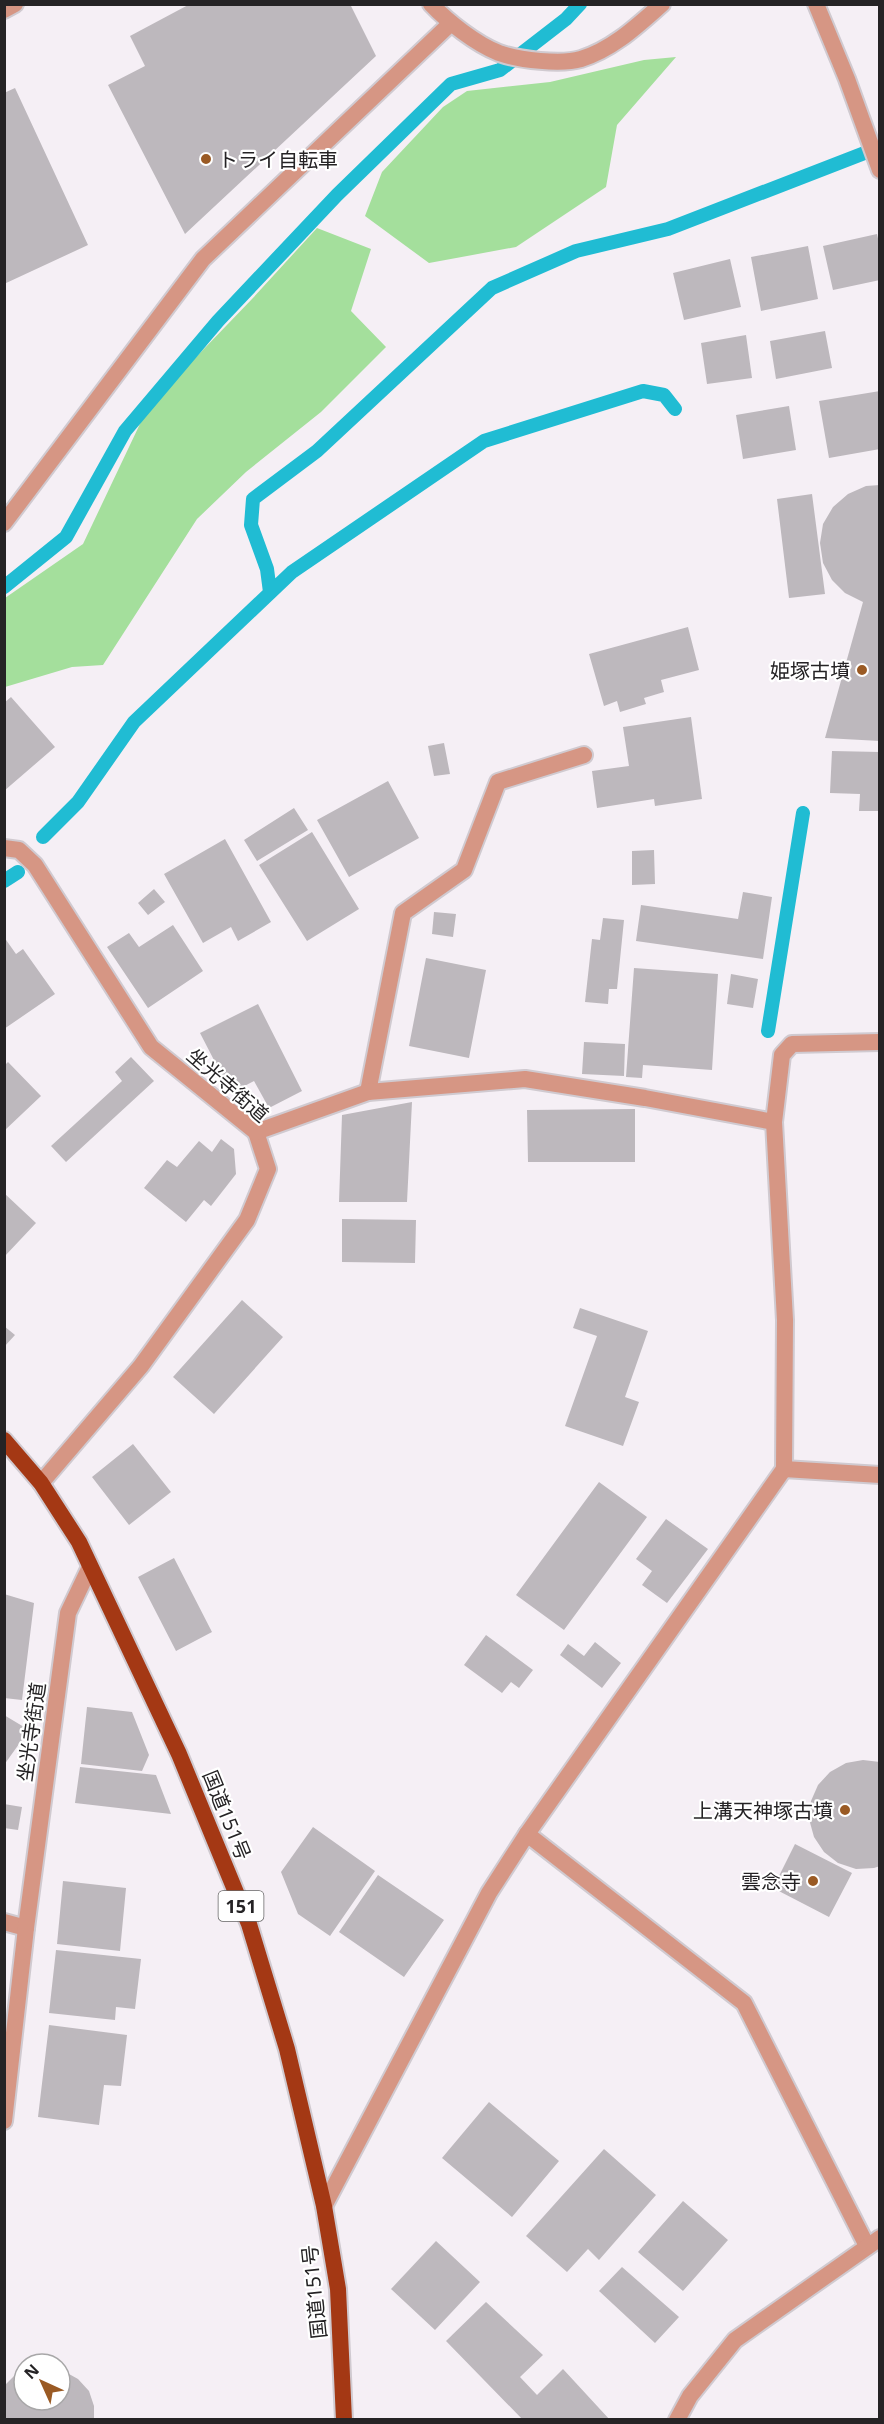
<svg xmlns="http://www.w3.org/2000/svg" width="884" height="2424" viewBox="0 0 884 2424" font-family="'Noto Sans','Noto Sans JP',sans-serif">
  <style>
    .green { fill: #a4df9c }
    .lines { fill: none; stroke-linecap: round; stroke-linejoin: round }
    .stream { stroke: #20bcd3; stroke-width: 14 }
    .building { fill: #bdb8bd }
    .service-casing { stroke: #d0cad0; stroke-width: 20 }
    .minor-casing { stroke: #d0cad0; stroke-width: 20 }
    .trunk-casing { stroke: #d0cad0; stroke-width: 20 }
    .service { stroke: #d69684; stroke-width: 16 }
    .minor { stroke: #d69684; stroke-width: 16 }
    .trunk { stroke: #a43814; stroke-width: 16 }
    .poi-dot { fill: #9a5a24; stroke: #fff; stroke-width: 2 }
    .labels { text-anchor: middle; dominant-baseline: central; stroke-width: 4.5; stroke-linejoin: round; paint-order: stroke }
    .shield { fill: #fff; stroke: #666566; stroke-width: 1.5 }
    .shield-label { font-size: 18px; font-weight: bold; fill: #252325 }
    .poi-label { font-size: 20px; fill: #252325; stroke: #fff; text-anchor: end }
    .street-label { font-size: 20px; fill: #252325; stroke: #fff }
  </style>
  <rect width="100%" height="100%" fill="#f5eff5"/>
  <!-- green -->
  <path class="green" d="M 676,57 L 617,125 L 606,187 L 516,247 L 429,263 L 365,216 L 382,172 L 443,107 L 467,91 L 550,82 L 644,60 Z
    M 317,228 L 371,249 L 351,311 L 386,347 L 321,412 L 246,472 L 197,519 L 103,665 L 72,667 L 5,687 L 5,598 L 83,544 L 148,407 L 252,299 Z"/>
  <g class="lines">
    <!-- stream -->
    <path class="stream" d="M 4,587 L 66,537 L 125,431 L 218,321 L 337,195 L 451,84 L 500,70 L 566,19 L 580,4
      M 270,592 L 267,569 L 251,525 L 253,499 L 317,451 L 492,288 L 576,251 L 668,229 L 880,147
      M 43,837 L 78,802 L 134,722 L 292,572 L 484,441 L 643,391 L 664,395 L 675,409
      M 4,881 L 18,872
      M 768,1031 L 803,813"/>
  </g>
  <!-- building -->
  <path class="building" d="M 190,4 L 350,4 L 376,56 L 185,234 L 108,85 L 145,66 L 130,36 Z
    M 15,88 L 88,245 L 4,284 L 4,93 Z
    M 877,234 L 880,248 L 880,280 L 833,290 L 823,246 Z
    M 808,246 L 818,299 L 761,311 L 751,257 Z
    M 730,259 L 741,307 L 684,320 L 673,273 Z
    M 825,331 L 832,368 L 776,379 L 770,341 Z
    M 746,335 L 752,378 L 707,384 L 701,343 Z
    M 880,391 L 880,449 L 829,458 L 819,401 Z
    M 789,406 L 796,450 L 743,459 L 736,415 Z
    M 880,485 L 880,741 L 825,738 L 863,602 L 845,593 L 832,580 L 823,563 L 820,543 L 823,524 L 833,507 L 848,494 L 866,486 Z
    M 812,494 L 825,594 L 789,598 L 777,499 Z
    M 688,627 L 699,670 L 661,680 L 664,692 L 644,698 L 646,704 L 620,712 L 617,701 L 604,706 L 589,654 Z
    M 11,697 L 55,747 L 4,791 L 4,703 Z
    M 691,717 L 702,799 L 655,806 L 654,799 L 597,808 L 592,771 L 629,766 L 623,727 Z
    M 444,743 L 450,774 L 434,776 L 428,746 Z
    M 832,751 L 880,752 L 880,811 L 859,811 L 860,794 L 830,793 Z
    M 388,781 L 419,838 L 349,877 L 317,820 Z
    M 294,808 L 308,830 L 257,861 L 244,840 Z
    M 312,832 L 359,909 L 307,941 L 259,865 Z
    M 225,839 L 271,922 L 238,941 L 231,927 L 203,943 L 164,874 Z
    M 654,850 L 655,884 L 632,885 L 632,851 Z
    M 154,889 L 165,902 L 148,915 L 138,903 Z
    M 743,892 L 772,897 L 763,959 L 636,941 L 641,905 L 738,919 Z
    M 434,912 L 456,914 L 453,937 L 432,934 Z
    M 603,918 L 624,920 L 617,989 L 609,989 L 608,1004 L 585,1002 L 592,939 L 600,940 Z
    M 173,925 L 203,971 L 148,1008 L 107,947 L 129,933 L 139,947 Z
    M 4,937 L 16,954 L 23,949 L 55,994 L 4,1029 Z
    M 426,958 L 486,970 L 469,1058 L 409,1046 Z
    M 634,968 L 718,974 L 712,1070 L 643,1065 L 642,1078 L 626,1077 Z
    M 731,974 L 758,979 L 753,1008 L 727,1004 Z
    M 258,1004 L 302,1091 L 269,1108 L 254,1081 L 231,1093 L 200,1033 Z
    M 584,1042 L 625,1044 L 624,1076 L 582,1074 Z
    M 131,1057 L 154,1081 L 66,1162 L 51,1146 L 122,1081 L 115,1072 Z
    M 8,1062 L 41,1096 L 4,1131 L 4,1066 Z
    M 412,1102 L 407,1202 L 339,1202 L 342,1115 Z
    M 635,1109 L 635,1162 L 528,1162 L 527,1110 Z
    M 221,1139 L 234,1149 L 236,1174 L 211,1206 L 204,1200 L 186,1222 L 144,1188 L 167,1160 L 177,1167 L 199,1141 L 212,1152 Z
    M 4,1193 L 36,1223 L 4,1257 Z
    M 342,1219 L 416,1220 L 415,1263 L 342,1262 Z
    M 242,1300 L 283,1337 L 214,1414 L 173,1377 Z
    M 580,1308 L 648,1331 L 625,1397 L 639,1402 L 623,1446 L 565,1426 L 597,1336 L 573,1328 Z
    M 4,1326 L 15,1335 L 4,1347 Z
    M 133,1444 L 171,1492 L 129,1525 L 92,1477 Z
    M 599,1482 L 647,1517 L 564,1630 L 516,1595 Z
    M 666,1519 L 708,1549 L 667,1603 L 642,1585 L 652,1571 L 636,1559 Z
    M 174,1558 L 212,1632 L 176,1651 L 138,1577 Z
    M 4,1594 L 34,1603 L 22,1700 L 4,1698 Z
    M 486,1635 L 533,1670 L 519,1688 L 511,1682 L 502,1693 L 464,1665 Z
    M 595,1642 L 621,1663 L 602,1688 L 560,1655 L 568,1644 L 584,1656 Z
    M 87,1707 L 132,1712 L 149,1755 L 142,1771 L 81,1764 Z
    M 4,1715 L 29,1730 L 4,1765 Z
    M 863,1760 L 880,1762 L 880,1866 L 874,1868 L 856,1869 L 838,1863 L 824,1852 L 814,1837 L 809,1819 L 811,1801 L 818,1785 L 830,1772 L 846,1763 Z
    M 80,1767 L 156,1775 L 171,1814 L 75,1803 Z
    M 4,1804 L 22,1807 L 18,1830 L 4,1828 Z
    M 313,1827 L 375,1871 L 330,1936 L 298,1914 L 281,1872 Z
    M 795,1844 L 852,1873 L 829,1917 L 773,1888 Z
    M 378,1875 L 444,1920 L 404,1977 L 339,1932 Z
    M 63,1881 L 126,1888 L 120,1951 L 57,1944 Z
    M 56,1950 L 141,1959 L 135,2009 L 116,2007 L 115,2020 L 49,2013 Z
    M 49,2025 L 127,2035 L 121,2086 L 104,2085 L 99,2125 L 38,2117 Z
    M 489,2102 L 559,2161 L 512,2217 L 442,2158 Z
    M 604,2149 L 656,2195 L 599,2260 L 588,2249 L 567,2272 L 526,2236 Z
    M 683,2201 L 728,2240 L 683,2291 L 638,2252 Z
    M 436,2241 L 480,2282 L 435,2330 L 391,2289 Z
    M 622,2267 L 679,2317 L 655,2343 L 599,2291 Z
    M 486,2302 L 543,2355 L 520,2377 L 537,2395 L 563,2369 L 610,2420 L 523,2420 L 446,2341 Z
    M 60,2369 L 78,2379 L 89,2391 L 94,2406 L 94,2420 L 4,2420 L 4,2386 L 16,2374 L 24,2371 L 24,2400 L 60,2400 Z"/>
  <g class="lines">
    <!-- service casing -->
    <g class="service-casing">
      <path id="service" d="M 816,4 L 847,79 L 880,170
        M 368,1092 L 403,913 L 464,870 L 498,782 L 584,755
        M 784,1469 L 880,1475
        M 41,1483 L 141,1366 L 247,1220 L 268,1169 L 256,1132
        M 527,1834 L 744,2003 L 867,2246
        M 4,1922 L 26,1928"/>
    </g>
    <!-- minor casing -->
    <g class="minor-casing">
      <path id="minor" d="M 431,4 C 448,22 476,44 499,53 C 519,60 561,65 581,59 C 613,49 637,26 662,4
        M 4,10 L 15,4
        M 4,523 L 203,259 L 450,24
        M 4,848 L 19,850 L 35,865 L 151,1047 L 256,1132 L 368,1092 L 525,1079 L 645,1098 L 774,1122
        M 4,2121 L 26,1928 L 68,1613 L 90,1567
        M 324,2206 L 489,1893 L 527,1834 L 784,1469 L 785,1320 L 774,1122 L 782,1055 L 792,1044 L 880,1042
        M 677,2420 L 690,2396 L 735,2340 L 880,2238"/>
    </g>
    <!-- trunk casing -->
    <g class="trunk-casing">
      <path id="trunk" d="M 4,1440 L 41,1483 L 79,1542 L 179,1754 L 249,1924 L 287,2049 L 324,2206 L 338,2289 L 344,2420"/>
    </g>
    <!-- service -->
    <use href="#service" class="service"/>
    <!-- minor -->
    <use href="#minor" class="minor"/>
    <!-- trunk -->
    <use href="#trunk" class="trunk"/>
  </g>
  <!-- markers -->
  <g class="poi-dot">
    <circle cx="206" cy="159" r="6"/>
    <circle cx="862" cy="670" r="6"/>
    <circle cx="845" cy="1810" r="6"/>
    <circle cx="813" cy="1881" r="6"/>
  </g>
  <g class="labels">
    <!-- shield labels -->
    <rect class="shield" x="218.5" y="1891" width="45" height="30" rx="4.5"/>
    <g class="shield-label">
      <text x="241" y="1906">151</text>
    </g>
    <!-- poi labels -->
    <g class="poi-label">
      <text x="218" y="159" text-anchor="start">トライ自転車</text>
      <text x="850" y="670">姫塚古墳</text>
      <text x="833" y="1810">上溝天神塚古墳</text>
      <text x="801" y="1881">雲念寺</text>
    </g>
    <!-- street labels -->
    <g class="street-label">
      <text transform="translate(228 1085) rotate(41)">坐光寺街道</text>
      <text transform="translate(31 1732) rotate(-82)">坐光寺街道</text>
      <text transform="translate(227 1815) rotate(68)">国道151号</text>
      <text transform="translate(314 2292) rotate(-96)">国道151号</text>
    </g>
  </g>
  <!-- border -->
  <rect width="884" height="2424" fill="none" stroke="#252325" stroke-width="12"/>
  <!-- north arrow -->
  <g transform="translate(42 2382) rotate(315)"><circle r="28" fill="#ffffff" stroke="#a8a7a8" stroke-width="1.5"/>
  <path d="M0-4.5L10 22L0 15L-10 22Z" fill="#9a5a24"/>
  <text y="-9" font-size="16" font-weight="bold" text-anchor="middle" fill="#252325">N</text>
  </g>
</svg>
